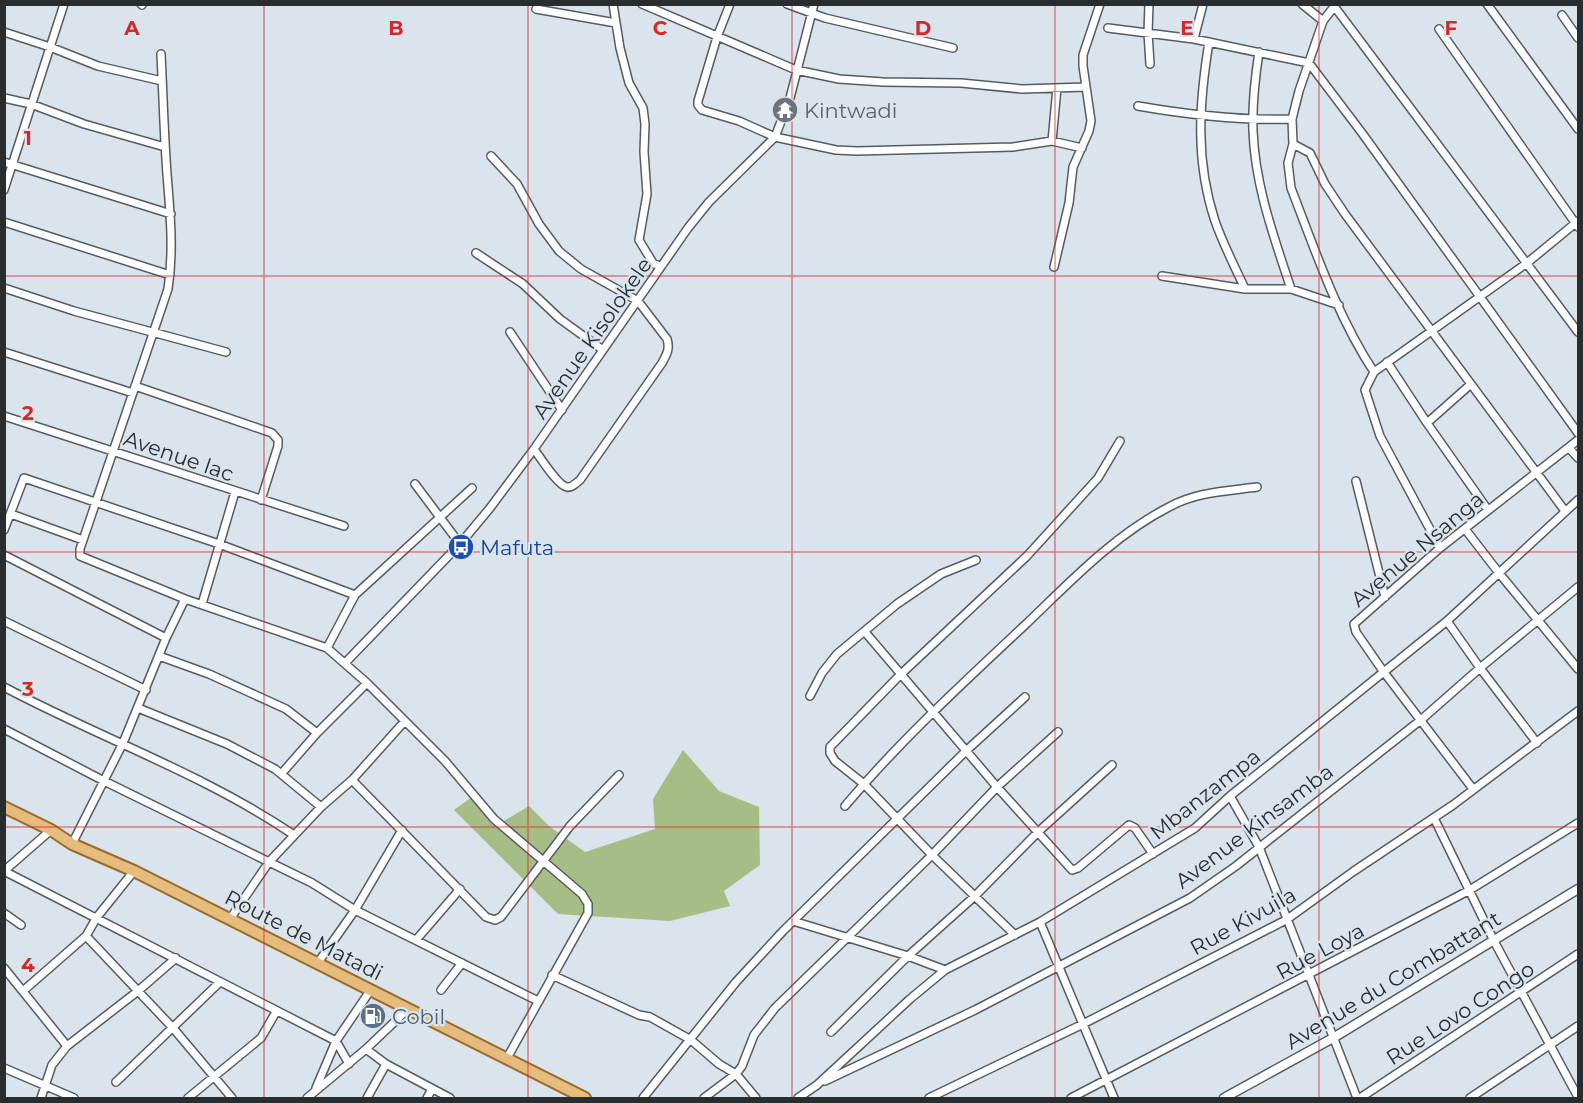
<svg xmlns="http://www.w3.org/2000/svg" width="1583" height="1103" viewBox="0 0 1583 1103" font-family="Montserrat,sans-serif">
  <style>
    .forest { fill: #a7bd86 }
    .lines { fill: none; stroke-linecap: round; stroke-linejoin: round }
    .minor-casing { stroke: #545c63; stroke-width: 10 }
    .tertiary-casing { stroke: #545c63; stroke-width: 11 }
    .primary-casing { stroke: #9a6b2b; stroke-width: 14 }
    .minor { stroke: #fff; stroke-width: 7 }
    .tertiary { stroke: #fff; stroke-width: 8 }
    .primary { stroke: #e6bb7e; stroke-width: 10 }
    .grid { fill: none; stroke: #d62828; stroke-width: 1.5; stroke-opacity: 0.55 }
    .labels { text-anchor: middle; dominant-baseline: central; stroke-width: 4.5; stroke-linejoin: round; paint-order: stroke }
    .worship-label { font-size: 21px; fill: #5b616d; stroke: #dae4ec; text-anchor: start }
    .street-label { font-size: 21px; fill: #2a2d30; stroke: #dae4ec }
    .transit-label { font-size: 21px; fill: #164399; stroke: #dae4ec; text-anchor: start }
    .service-label { font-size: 21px; fill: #4e5e75; stroke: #dae4ec; text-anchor: start }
    .grid-label { font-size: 20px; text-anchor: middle; font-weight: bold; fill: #d62828; stroke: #dae4ec; stroke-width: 4.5; stroke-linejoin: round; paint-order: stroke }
  </style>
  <rect width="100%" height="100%" fill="#dae4ec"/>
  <!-- forest -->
  <path class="forest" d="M 683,750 L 719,791 L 759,807 L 760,865 L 724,891 L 730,906 L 670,921 L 558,914 L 454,810 L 472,797 L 497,825 L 529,806 L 549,826 L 585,852 L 655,829 L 653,799 Z"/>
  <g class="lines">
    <!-- minor casing -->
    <g class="minor-casing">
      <path id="minor" d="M 141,4 L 142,5
        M 613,4 L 620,48 L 629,83 L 643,108 L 645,124 L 644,152 L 647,194 L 639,240 L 653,263 L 661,267
        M 642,4 L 796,70 L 839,79 L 883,82 L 961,83 L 1022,89 L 1086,87
        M 730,4 L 717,37 L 698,101 L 698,105 L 702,110 L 739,121 L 775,137 L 836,150 L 857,151 L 1013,147 L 1052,141 L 1082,148
        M 787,4 L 825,18 L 953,48
        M 1149,4 L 1148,33 L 1150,64
        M 1302,4 L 1323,21
        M 1336,4 L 1323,21 L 1299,91 L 1292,119 L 1293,144 L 1288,163 L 1291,188 C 1315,250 1337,316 1374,372
        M 1487,4 L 1578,129
        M 1334,6 L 1578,332
        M 536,9 L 616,23
        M 1562,15 L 1578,38
        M 1108,28 L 1194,39 L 1309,63 L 1362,133 L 1578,433
        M 1439,29 L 1578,227
        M 4,32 L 50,47 L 98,66 L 162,81
        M 1194,39 L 1203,4
        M 1209,42 C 1199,104 1195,160 1215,221 C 1223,244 1235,267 1245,289
        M 1259,52 C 1255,78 1252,104 1253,131 C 1255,186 1274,237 1291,289
        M 161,54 C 163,94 164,134 167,174 C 170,212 174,250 168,289 L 80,549 L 80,556 L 185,599 L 327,648 L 367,683 L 445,761 L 494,819 L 582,894 L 588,904 L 588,913 L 507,1058
        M 4,98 L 31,104 L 84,124 L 165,147
        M 1138,106 C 1190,115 1240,121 1292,119
        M 1052,141 L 1057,88
        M 1293,144 L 1310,153 L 1325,184 L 1345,214 L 1565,511
        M 491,156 L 517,184 L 539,224 L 559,251 L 581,269 L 638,301 L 667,339 C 670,349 667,354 662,363 L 580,480 C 576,483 572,488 567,487 C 558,486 540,457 534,449
        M 4,162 L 171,214
        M 4,190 L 64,4
        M 4,222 L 170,275
        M 476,253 L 523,284 L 560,319 L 603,350
        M 1054,267 L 1069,203 L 1073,167 L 1089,131 L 1091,121 L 1083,66 L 1083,55 L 1100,4
        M 1162,276 L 1245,289 L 1291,289 L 1339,305
        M 4,288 L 74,311 L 226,352
        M 510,332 L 562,410
        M 4,352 L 133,393
        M 1387,362 L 1427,423 L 1488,510
        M 135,386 L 272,433 L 278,440 L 278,446 L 261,500
        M 4,416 L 344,526
        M 1427,423 L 1471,384
        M 1569,448 L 1578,458
        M 1356,481 L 1385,597
        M 415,484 L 460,544
        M 11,514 L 83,540
        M 1465,529 L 1499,573 L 1578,669
        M 4,530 L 24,478 L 219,544 L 355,595
        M 1440,548 L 1380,436 L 1365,390 L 1374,372 L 1527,263 L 1578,221
        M 4,555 L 166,638
        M 202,604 L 235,492
        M 4,621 L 146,690
        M 1447,621 L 1480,668 L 1537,743
        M 865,632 L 997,787 L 1072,870 L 1078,868 L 1129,825 L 1135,828 L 1153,854
        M 327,648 L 355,595 L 472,488
        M 159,656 L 209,674 L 286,709 L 317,733
        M 346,662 L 460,544 L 490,508 L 534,449 L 688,228 L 709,202 L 775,137 L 790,98 L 814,4
        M 4,687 C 100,738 204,774 294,835
        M 810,696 L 822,673 L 837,654 L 897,604 L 941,574 L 976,560
        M 138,708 L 227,744 L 275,769 L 321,807
        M 4,729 L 104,781 L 312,883 L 355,910 L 538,1001
        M 282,773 L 317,733 L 367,683
        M 352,780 L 486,917 L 495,920 L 501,917 L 570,826 L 619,775
        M 1473,789 L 1383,671 L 1356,632 L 1354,624 L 1440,548 L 1578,440
        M 1230,796 L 1259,847 L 1357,1098
        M 845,806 C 900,741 963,683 1025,625 C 1069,583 1114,535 1169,507 C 1196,492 1227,491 1257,487
        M 1434,818 L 1494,941 L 1578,1097
        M 72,844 L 123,743 L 166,638 L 185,599
        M 4,871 L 336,1041 L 349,1064
        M 4,871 L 51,830
        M 4,913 L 21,925
        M 230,919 L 269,862 L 321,807 L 352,780 L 404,722
        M 793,921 L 908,956 L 945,970
        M 1040,922 L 1114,1098
        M 1015,935 L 932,855 L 864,784 L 835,761 L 830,753 L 830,747 L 900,675 L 1027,556 L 1098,478 L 1120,441
        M 86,936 L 173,1028 L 232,1098
        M 416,940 L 460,889
        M 317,964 L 355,910 L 402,830
        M 4,968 L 67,1046
        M 552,975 L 639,1015 L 650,1017 L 691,1040 L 719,1064 L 736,1074 L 756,1098
        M 441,990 L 462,963
        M 23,991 L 86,936 L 97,917 L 134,871
        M 831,1032 L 908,956 L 975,896 L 1038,832 L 1112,765
        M 366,1049 L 386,1064 L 450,1098
        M 4,1068 L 74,1098
        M 825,1081 L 975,1010 L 1190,898 L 1236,866 L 1422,719 L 1480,668 L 1578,587
        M 116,1082 L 220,982
        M 316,1088 L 336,1041 L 370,991
        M 41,1098 L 52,1065 L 67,1046 L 138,991 L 176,958
        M 188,1098 L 261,1038 L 276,1012
        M 307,1098 L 366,1049 L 408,1009
        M 367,1098 L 386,1064
        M 427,1098 L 432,1089
        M 643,1098 L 736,982 L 783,931 L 967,750 L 1025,697
        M 704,1098 L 736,1074 L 742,1066 L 754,1035 L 775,1008 L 932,855 L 997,787 L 1058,732
        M 798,1098 L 817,1085 L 910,999 L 945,970 L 1040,922 L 1195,828 L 1230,796 L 1447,621 L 1578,500
        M 929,1098 L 1081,1025 L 1286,920 L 1354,871 L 1453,805 L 1578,711
        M 1071,1098 L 1468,891 L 1578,823
        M 1360,1098 L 1578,954
        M 1470,1098 L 1578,1026"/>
    </g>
    <!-- tertiary casing -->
    <g class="tertiary-casing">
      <path id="tertiary" d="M 1224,1098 L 1333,1038 L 1578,889"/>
    </g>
    <!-- primary casing -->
    <g class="primary-casing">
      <path id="primary" d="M 4,807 L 51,830 L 72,844 L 134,871 L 585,1098"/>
    </g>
    <!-- minor -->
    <use href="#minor" class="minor"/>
    <!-- tertiary -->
    <use href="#tertiary" class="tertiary"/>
    <!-- primary -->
    <use href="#primary" class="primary"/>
  </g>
  <!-- grid -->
  <path class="grid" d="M 264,4 L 264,1098M 528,4 L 528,1098M 792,4 L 792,1098M 1055,4 L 1055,1098M 1319,4 L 1319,1098M 4,276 L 1578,276M 4,552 L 1578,552M 4,827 L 1578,827"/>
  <!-- icons -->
  <defs>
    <g id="temple-disc" transform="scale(1.35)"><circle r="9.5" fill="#6b7280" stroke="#dae4ec"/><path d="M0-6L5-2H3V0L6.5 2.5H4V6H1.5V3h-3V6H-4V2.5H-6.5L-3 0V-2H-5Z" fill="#fff"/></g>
    <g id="bus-disc" transform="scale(1.35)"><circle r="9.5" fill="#1a4fb4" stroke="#dae4ec"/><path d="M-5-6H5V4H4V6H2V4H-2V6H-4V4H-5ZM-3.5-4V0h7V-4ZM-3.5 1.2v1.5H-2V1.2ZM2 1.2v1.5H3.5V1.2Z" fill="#fff"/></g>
    <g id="fuel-disc" transform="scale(1.35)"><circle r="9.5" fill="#5c6f8a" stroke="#dae4ec"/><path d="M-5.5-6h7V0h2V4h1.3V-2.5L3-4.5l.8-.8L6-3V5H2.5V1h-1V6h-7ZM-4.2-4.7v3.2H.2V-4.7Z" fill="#fff"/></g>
  </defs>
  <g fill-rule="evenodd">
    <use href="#temple-disc" x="785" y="110"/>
    <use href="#bus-disc" x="461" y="547"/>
    <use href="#fuel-disc" x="373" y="1016"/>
  </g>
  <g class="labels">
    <!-- worship labels -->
    <g class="worship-label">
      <text x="804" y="110">Kintwadi</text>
    </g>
    <!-- street labels -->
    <g class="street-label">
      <text transform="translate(592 338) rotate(-55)">Avenue Kisolokele</text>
      <text transform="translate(179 456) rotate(19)">Avenue lac</text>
      <text transform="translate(1417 549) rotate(-40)">Avenue Nsanga</text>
      <text transform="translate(1205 794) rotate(-38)">Mbanzampa</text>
      <text transform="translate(1254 826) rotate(-37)">Avenue Kinsamba</text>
      <text transform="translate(1243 921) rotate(-29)">Rue Kivuila</text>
      <text transform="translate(304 935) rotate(27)">Route de Matadi</text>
      <text transform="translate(1320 951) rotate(-28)">Rue Loya</text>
      <text transform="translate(1393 980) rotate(-31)">Avenue du Combattant</text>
      <text transform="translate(1460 1013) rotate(-33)">Rue Lovo Congo</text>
    </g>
    <!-- transit labels -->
    <g class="transit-label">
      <text x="480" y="547">Mafuta</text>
    </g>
    <!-- service labels -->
    <g class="service-label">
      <text x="392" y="1016">Cobil</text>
    </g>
  </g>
  <g class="grid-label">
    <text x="132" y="35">A</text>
    <text x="396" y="35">B</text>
    <text x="660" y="35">C</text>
    <text x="923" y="35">D</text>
    <text x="1187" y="35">E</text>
    <text x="1451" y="35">F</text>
    <text x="28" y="145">1</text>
    <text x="28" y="420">2</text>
    <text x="28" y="696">3</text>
    <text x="28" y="972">4</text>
  </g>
  <!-- border -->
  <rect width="1583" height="1103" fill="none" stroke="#2a2d30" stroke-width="12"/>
</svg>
